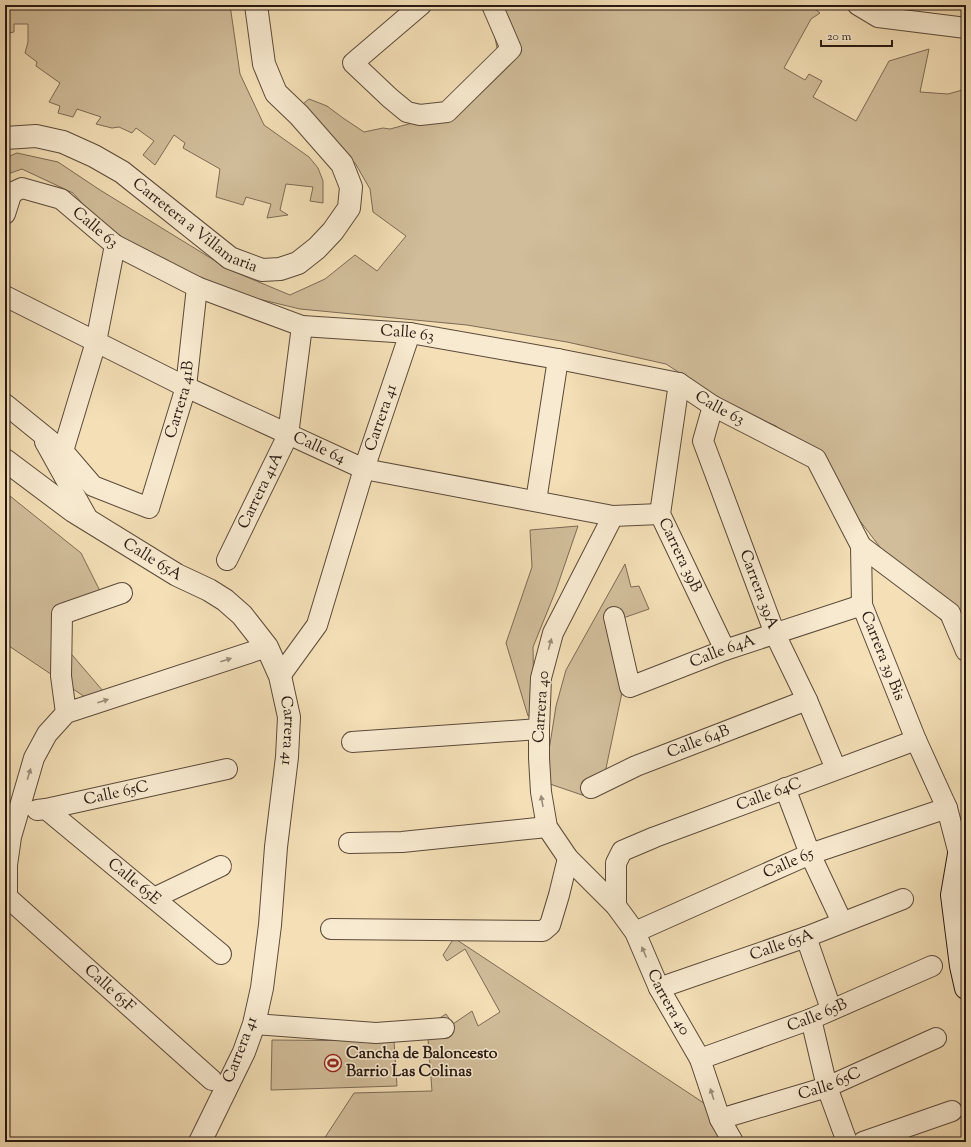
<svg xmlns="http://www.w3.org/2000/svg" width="971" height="1147" viewBox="0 0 971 1147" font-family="'Sorts Mill Goudy',serif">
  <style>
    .green { fill: #d1bd9a; stroke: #7c6b56 }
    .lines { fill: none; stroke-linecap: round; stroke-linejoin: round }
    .minor-casing { stroke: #5b4a3a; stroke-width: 22 }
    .tertiary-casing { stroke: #5b4a3a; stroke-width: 24 }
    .secondary-casing { stroke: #281911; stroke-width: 24 }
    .minor { stroke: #f8ead0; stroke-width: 20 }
    .tertiary { stroke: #f8ead0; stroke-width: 22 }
    .secondary { stroke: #f8ead0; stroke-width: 22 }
    .oneway { fill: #9a8c7a }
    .labels { text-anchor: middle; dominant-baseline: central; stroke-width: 3; stroke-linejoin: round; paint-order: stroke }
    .street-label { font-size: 16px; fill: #281911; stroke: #f8ead0 }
    .poi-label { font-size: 16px; font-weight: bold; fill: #281911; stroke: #f8ead0; text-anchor: start }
  </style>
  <rect width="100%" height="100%" fill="#f4dfb6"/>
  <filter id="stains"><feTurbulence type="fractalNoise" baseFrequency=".005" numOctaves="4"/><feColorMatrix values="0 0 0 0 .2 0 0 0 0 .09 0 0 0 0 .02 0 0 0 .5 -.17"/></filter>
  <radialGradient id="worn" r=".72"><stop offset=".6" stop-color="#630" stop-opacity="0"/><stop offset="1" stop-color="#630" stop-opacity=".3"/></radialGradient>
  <!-- green -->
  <path class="green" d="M 5,5 L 230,5 L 240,74 L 264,125 L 309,157 L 318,168 L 323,181 L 323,203 L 310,201 L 313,187 L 286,184 L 280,210 L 288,215 L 267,218 L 271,204 L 246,197 L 243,205 L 216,197 L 220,169 L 183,148 L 185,143 L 174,135 L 155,165 L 143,155 L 154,141 L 136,128 L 132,133 L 119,127 L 112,128 L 96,124 L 101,117 L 77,109 L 73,117 L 58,113 L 60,106 L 49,102 L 60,83 L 36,66 L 37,62 L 25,53 L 28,42 L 28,24 L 14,24 L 14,32 L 5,34 Z
    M 489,5 L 810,5 L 820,13 L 811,19 L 784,68 L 805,80 L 809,74 L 822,81 L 813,97 L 856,121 L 889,61 L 929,49 L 920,92 L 948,94 L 966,89 L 966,648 L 902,576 L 809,454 L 776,426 L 734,408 L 666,364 L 567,342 L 467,325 L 300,309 L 217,289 L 118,243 L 73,193 L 22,169 L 5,175 L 5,158 L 17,153 L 58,162 L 100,190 L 230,270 L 290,295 L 325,279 L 355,255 L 377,271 L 406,236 L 373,212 L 370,189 L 355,163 L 298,108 L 309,99 L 327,106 L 343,118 L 364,132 L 383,128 L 390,129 L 420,121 L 495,70 L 497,48 Z
    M 5,492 L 81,553 L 108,607 L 62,621 L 72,632 L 61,642 L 103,691 L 85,697 L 6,644 L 7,628 L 5,604 Z
    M 578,526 L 556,590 L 533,647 L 534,715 L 528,716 L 506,643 L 532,567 L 530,530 Z
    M 625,564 L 631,587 L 639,586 L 649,609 L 623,618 L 628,664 L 605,773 L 588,797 L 544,782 L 556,706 L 566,670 Z
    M 454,938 L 725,1117 L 731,1142 L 322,1142 L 354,1093 L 432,1091 L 427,1026 L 446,1014 L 453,1024 L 472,1011 L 478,1026 L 500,1012 L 465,949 L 447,961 L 443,955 Z
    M 272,1040 L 394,1041 L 397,1086 L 271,1090 Z"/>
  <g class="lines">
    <!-- minor casing -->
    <g class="minor-casing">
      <g id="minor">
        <path d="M 421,5 L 353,63 L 390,98 L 407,112 L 420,115 L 447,112 L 511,49 L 492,5"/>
        <path d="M 858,5 L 878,17 L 966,28"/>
        <path id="s1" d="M 5,196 L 22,188 L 61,199 L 115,245 L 197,287 L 302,326 L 410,333 L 558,359 L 679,383 L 713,406 L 816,459 L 861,546 L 862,605 L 916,740 L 947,808 L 959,854"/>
        <path d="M 5,214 L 12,192"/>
        <path id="s2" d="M 5,296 L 186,387 L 364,469 L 613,516 L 660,514"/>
        <path id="s3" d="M 679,383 L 660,514 L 725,650"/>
        <path id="s4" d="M 5,404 L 63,451 L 93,486 L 149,508 L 186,387 L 197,287"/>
        <path id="s5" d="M 713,406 L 703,441 L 775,634 L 807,700 L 836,769"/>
        <path d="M 45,442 L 89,521"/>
        <path d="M 63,451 L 96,342 L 115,245"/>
        <path d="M 536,501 L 558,359"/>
        <path id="s6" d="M 613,516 L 553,633 L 541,678 L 539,729 L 539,758 L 541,792 L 547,827 L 568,858 L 616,906 L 635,932 L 659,988 L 700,1059 L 720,1119 L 733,1142"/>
        <path d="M 861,546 L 950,613 L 966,651"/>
        <path id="s7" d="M 227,560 L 288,435 L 302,326"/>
        <path id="s8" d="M 614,617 L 630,687 L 725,650 L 862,605"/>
        <path id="s9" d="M 280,676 L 317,625 L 364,469 L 410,333"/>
        <path d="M 66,713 L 61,676 L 62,614 L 122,593"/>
        <path d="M 352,742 L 539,729"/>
        <path id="s10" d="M 591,788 L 636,766 L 807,700"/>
        <path d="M 785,788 L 810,854 L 842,922"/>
        <path id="s11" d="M 46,809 L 221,954"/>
        <path id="s12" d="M 37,810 L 46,809 L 227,769"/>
        <path d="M 349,843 L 402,842 L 547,827"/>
        <path d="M 154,898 L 221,866"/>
        <path id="s13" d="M 616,906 L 616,863 L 622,851 L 655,837 L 916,740"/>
        <path d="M 331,929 L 543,931 L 550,925 L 559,895 L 568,858"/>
        <path id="s14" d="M 635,932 L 810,854 L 947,808"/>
        <path d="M 806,937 L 831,1009"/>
        <path id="s15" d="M 659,988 L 806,937 L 903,899"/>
        <path d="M 811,1019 L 827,1087 L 847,1142"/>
        <path d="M 254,1024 L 376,1033 L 444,1028"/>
        <path id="s16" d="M 700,1059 L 811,1019 L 932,966"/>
        <path d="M 212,1080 L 7,897 L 7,865 L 11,837 L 34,758 L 47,734 L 66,713 L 267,647"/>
        <path id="s17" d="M 720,1119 L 827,1087 L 936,1038"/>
        <path d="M 863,1142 L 952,1111"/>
      </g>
    </g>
    <!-- tertiary casing -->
    <g class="tertiary-casing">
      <g id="tertiary">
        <path id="s18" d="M 5,138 L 36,136 L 63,142 L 94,156 L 122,172 L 230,258 L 262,270 L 280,269 L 298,263 L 317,248 L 333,231 L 349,208 L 351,187 L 342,164 L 299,115 L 276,93 L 264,64 L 256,5"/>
        <path id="s19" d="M 5,460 L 73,511 L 177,575 L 209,590 L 225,600 L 242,615 L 267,647 L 280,676 L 289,717 L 287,757 L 276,847 L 270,925 L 262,988 L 254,1024 L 244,1052 L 200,1142"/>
      </g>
    </g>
    <!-- secondary casing -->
    <g class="secondary-casing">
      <path id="secondary" d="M 966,837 L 959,854 L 952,895 L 961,966 L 966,988"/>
    </g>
    <!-- minor -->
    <use href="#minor" class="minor"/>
    <!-- tertiary -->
    <use href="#tertiary" class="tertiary"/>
    <!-- secondary -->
    <use href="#secondary" class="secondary"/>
  </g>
  <!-- one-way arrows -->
  <defs><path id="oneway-solid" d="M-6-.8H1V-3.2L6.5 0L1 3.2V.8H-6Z"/></defs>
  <g class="oneway">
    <use href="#oneway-solid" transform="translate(550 644) rotate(-75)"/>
    <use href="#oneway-solid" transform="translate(226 660) rotate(-18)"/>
    <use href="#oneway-solid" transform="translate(103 701) rotate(-18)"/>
    <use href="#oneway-solid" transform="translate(29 774) rotate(-73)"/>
    <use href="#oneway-solid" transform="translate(542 801) rotate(-100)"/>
    <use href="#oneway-solid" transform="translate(644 952) rotate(-113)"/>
    <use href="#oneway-solid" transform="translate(712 1094) rotate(-108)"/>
  </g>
  <!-- icons -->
  <defs>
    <g id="stadium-ring" transform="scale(0.9)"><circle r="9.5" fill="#f8ead0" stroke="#8f2418" stroke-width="1.5"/><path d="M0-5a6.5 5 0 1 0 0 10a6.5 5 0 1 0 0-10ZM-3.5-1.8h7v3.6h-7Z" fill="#8f2418"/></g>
  </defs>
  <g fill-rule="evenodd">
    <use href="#stadium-ring" x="333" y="1063"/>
  </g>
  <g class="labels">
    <!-- street labels -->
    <g class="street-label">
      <text stroke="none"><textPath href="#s18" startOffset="216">Carretera a Villamaria</textPath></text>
      <text stroke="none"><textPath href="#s1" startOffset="104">Calle 63</textPath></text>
      <text stroke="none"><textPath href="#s1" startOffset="440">Calle 63</textPath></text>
      <text stroke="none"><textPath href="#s4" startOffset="294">Carrera 41B</textPath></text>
      <text stroke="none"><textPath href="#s1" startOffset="764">Calle 63</textPath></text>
      <text stroke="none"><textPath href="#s9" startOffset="280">Carrera 41</textPath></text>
      <text stroke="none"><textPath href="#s2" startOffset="349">Calle 64</textPath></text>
      <text stroke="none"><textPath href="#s7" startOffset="77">Carrera 41A</textPath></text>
      <text stroke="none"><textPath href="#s3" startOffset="178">Carrera 39B</textPath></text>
      <text stroke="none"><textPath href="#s19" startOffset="178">Calle 65A</textPath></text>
      <text stroke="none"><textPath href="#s5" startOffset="195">Carrera 39A</textPath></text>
      <text stroke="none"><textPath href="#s8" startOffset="171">Calle 64A</textPath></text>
      <text stroke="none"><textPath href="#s1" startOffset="1085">Carrera 39 Bis</textPath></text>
      <text transform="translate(542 707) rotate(-86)">Carrera 40</text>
      <text stroke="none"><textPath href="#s19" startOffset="412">Carrera 41</textPath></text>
      <text stroke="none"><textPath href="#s10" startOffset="117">Calle 64B</textPath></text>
      <text stroke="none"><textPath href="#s12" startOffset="81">Calle 65C</textPath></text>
      <text stroke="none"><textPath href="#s13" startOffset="214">Calle 64C</textPath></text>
      <text stroke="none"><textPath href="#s14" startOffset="168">Calle 65</textPath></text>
      <text stroke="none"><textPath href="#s11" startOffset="114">Calle 65E</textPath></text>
      <text stroke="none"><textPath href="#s15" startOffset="130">Calle 65A</textPath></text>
      <text transform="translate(109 989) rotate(42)">Calle 65F</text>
      <text stroke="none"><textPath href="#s6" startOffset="543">Carrera 40</textPath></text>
      <text stroke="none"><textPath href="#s16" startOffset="125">Calle 65B</textPath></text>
      <text transform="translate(241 1050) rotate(-69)">Carrera 41</text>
      <text stroke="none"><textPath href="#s17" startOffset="115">Calle 65C</textPath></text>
    </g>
    <!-- poi labels -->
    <g class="poi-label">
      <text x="346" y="1054">Cancha de Baloncesto<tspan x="346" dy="18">Barrio Las Colinas</tspan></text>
    </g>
  </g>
  <!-- margin -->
  <rect width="971" height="1147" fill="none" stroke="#f4dfb6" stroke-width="20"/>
  <rect x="6" y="6" width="959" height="1135" fill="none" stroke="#281911" stroke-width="2"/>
  <rect x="10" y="10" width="951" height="1127" fill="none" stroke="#281911"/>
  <!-- scale -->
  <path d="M821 40v6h71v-6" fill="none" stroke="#281911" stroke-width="2"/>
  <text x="827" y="40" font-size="12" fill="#281911" stroke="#f8ead0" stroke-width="3" paint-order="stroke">20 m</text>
  <rect width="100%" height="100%" filter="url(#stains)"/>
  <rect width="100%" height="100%" fill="url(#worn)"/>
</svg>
